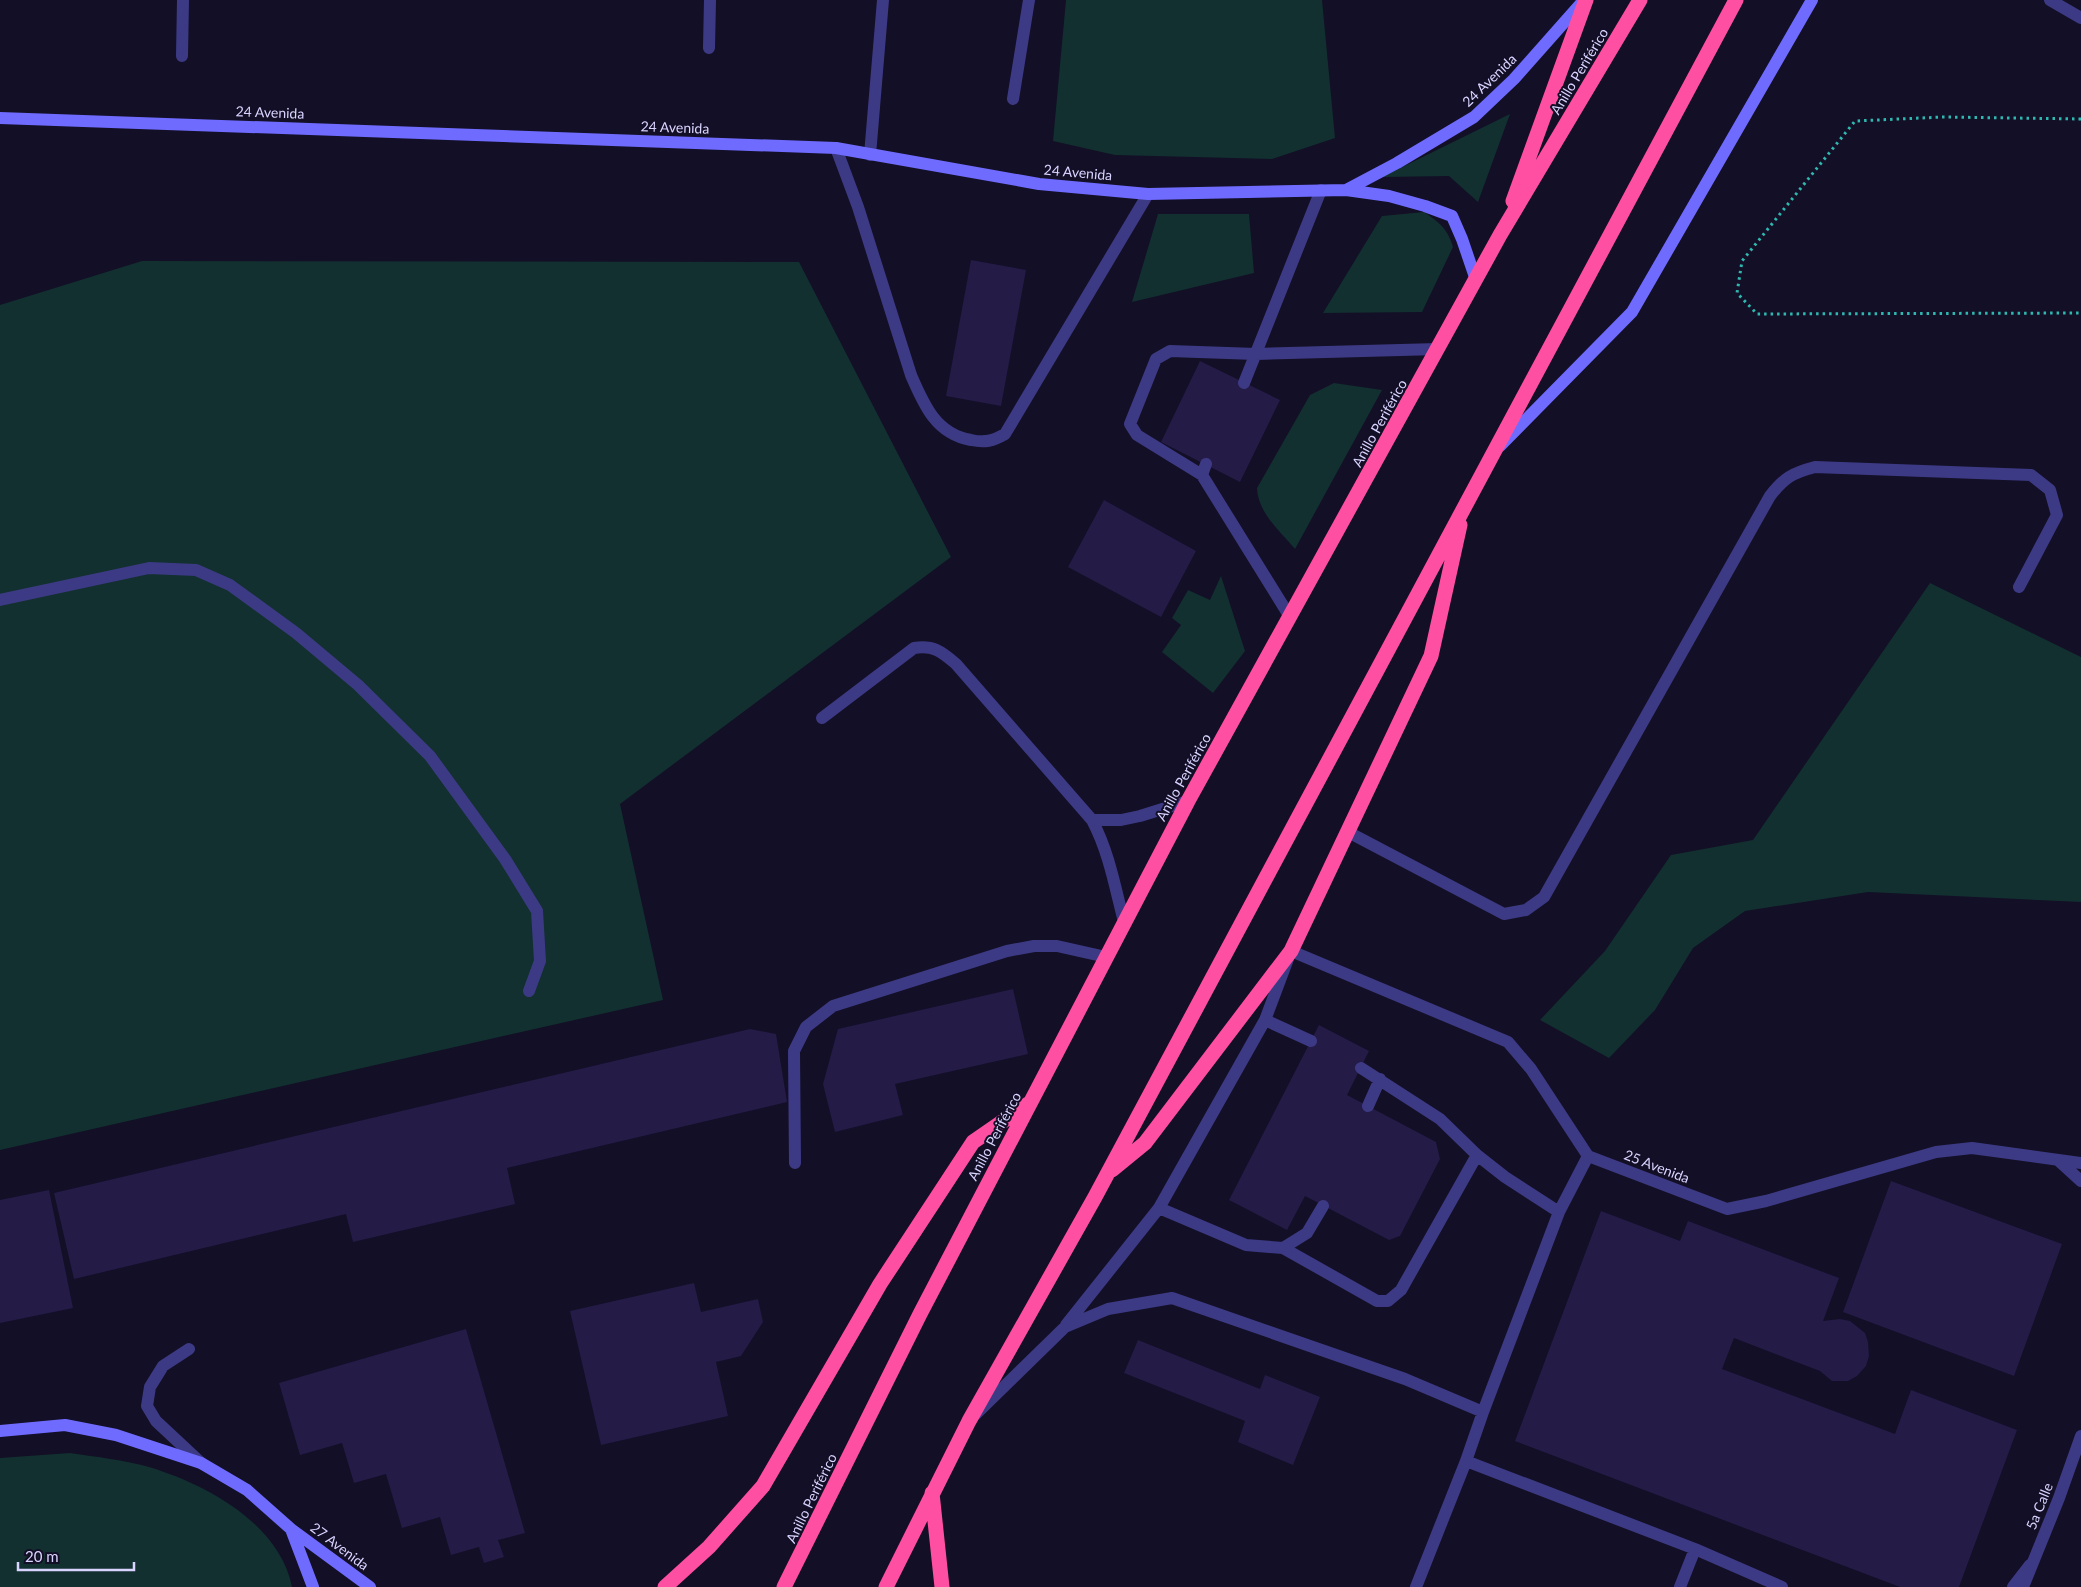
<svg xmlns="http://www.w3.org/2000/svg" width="2081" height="1587" viewBox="0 0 2081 1587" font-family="Lato,sans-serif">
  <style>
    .green { fill: #12302f }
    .building { fill: #241b47 }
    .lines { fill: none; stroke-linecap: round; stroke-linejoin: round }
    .path { stroke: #2fb8b0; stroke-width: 3; stroke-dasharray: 2.5 4; stroke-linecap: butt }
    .lane { stroke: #3d3a85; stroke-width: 12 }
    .street { stroke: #3d3a85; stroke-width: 12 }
    .secondary { stroke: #6f6bff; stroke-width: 12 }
    .highway { stroke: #ff4fa3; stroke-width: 15 }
    .labels { text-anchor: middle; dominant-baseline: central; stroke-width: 4; stroke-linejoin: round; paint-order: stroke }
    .street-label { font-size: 14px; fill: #d9d4ff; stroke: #130f26 }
  </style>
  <rect width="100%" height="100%" fill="#130f26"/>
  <!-- green -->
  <path class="green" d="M 1066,0 L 1322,0 L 1335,138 L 1272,159 L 1115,155 L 1053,141 Z
    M 1510,114 L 1478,202 L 1449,176 L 1382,177 Z
    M 1424,212 C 1439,222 1448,229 1453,247 L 1422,312 L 1323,313 L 1382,216 Z
    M 1158,214 L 1249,214 L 1254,273 L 1132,302 Z
    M 142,261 L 799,262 L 951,557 L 620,804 L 663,1000 L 0,1150 L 0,305 Z
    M 1334,383 L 1382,390 L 1295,549 C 1279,530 1258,513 1257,488 L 1310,395 Z
    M 1221,576 L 1245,651 L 1213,693 L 1162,652 L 1181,625 L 1172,618 L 1188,590 L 1210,600 Z
    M 1930,583 L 2081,657 L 2081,902 L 1868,892 L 1745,911 L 1693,948 L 1655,1010 L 1609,1058 L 1540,1020 L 1605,951 L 1671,855 L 1753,840 Z
    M 70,1453 C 97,1457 124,1460 149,1467 C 206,1484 280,1524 292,1587 L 0,1587 L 0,1458 Z"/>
  <!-- building -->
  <path class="building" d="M 971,260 L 1026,270 L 1001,406 L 946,396 Z
    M 1200,361 L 1280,400 L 1240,482 L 1161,442 Z
    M 1104,500 L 1196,551 L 1161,617 L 1068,567 Z
    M 1013,989 L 1028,1054 L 895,1084 L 903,1115 L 835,1132 L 823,1084 L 838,1029 Z
    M 1319,1025 L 1369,1051 L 1347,1095 L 1436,1142 L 1440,1159 L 1400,1236 L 1389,1240 L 1305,1196 L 1287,1230 L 1229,1200 Z
    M 750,1029 L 776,1034 L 787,1102 L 507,1168 L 515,1204 L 353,1242 L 346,1214 L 74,1279 L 54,1193 Z
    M 1891,1181 L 2062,1244 L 2014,1376 L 1843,1312 Z
    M 49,1190 L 73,1308 L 0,1323 L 0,1200 Z
    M 1601,1211 L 1680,1241 L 1688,1221 L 1839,1278 L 1823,1321 L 1840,1319 L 1850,1321 L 1865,1333 L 1868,1342 L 1869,1356 L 1866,1366 L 1857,1376 L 1848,1381 L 1832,1381 L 1820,1371 L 1734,1338 L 1722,1369 L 1895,1434 L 1911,1390 L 2017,1430 L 1959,1587 L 1900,1587 L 1515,1441 Z
    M 694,1283 L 701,1312 L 758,1299 L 763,1322 L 741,1356 L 716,1362 L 728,1416 L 601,1445 L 570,1311 Z
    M 466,1329 L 525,1533 L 498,1540 L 504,1557 L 484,1563 L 479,1547 L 451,1555 L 440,1517 L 402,1528 L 386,1474 L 354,1483 L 342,1443 L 300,1455 L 279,1383 Z
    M 1138,1340 L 1260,1389 L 1265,1375 L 1320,1397 L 1293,1465 L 1238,1442 L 1245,1421 L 1124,1373 Z"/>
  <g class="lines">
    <!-- path -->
    <path class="path" d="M 2081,119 L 1943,117 L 1855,121 L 1742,261 L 1737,293 L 1757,314 L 2081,313"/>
    <!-- lane -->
    <path class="lane" d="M 2050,0 L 2081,18
      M 1013,99 L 1029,0
      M 836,148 L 858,207 L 911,375 C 924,405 936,434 971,440 C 985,443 993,441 1005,434 L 1148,194
      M 870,155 L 883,0
      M 1244,383 L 1321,190
      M 1206,464 L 1202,475 L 1290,617
      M 1202,475 L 1137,435 L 1130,424 L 1156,359 L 1170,351 L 1256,354 L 1438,349
      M 0,600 L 149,568 L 196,570 L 230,585 L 296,633 L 358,685 L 430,756 L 505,859 L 537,911 L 540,961 L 529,991
      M 822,718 L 914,648 C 933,645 941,651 956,664 L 1092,820 C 1109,852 1115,887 1124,922
      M 1092,820 L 1121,820 L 1140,816 L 1188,801
      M 1265,1020 L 1311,1041
      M 1361,1068 L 1440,1119 L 1477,1155 L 1505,1177 L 1559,1212
      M 1368,1106 L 1380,1079
      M 795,1163 L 794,1051 L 806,1027 L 833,1006 L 1007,951 L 1034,946 L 1057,946 L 1106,957
      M 1159,1208 L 1246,1245 L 1283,1248 L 1307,1233 L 1323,1206
      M 1283,1248 L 1377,1301 L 1388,1301 L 1401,1290 L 1477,1155
      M 1066,1325 L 1159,1208 L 1265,1020 L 1288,959
      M 189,1349 L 163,1366 L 150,1387 L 147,1406 L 156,1421 L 201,1463
      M 976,1414 L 1065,1327 L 1108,1309 L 1172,1298 L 1405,1379 L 1483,1412
      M 1466,1461 L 1695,1549 L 1782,1587
      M 1416,1587 L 1466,1461 L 1483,1412 L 1559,1212 L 1588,1156
      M 1680,1587 L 1695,1549
      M 2013,1587 L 2030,1565"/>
    <!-- street -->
    <path class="street" d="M 709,48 L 710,0
      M 182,56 L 183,0
      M 1348,832 L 1504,914 L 1526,910 L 1544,897 L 1770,496 C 1784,478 1792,473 1815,467 L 2031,475 L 2050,490 L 2057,515 L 2019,587
      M 1291,951 L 1508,1042 L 1531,1069 L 1588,1156 L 1727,1209 L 1766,1201 L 1936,1152 L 1972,1148 L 2081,1163
      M 2058,1160 L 2081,1181
      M 2023,1587 L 2059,1498 L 2081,1436"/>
    <!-- secondary -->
    <path class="secondary" d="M 0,118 L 836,148 L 1039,184 L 1148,194 L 1346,190 L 1389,196 L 1425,206 L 1452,216 L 1462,239 L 1476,280
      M 1346,190 L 1397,163 L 1474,117 L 1514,79 L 1584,0
      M 1500,446 L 1632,312 L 1812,0
      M 0,1431 L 65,1425 L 116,1435 L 201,1463 L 247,1490 L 291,1529 L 370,1587
      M 291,1529 L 313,1587"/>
    <!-- highway -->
    <path class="highway" d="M 1513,201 L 1586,0
      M 1112,1170 L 1145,1143 L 1291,951 L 1431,656 L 1460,525
      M 932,1493 L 942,1587
      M 665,1587 L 709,1547 L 763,1486 L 880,1284 L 973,1142 L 1028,1104
      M 784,1587 L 920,1314 L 1188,801 L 1500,235 L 1640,0
      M 886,1587 L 969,1421 L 1095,1197 L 1736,0"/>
  </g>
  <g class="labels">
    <!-- street labels -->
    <g class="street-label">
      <text transform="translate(1579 71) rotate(-59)">Anillo Periférico</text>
      <text transform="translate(1489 80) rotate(-44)">24 Avenida</text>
      <text transform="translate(270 112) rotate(2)">24 Avenida</text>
      <text transform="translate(675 127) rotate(2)">24 Avenida</text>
      <text transform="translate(1078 172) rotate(5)">24 Avenida</text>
      <text transform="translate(1379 423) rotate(-61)">Anillo Periférico</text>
      <text transform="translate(1183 777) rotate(-61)">Anillo Periférico</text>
      <text transform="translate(994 1136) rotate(-62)">Anillo Periférico</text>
      <text transform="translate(1657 1166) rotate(21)">25 Avenida</text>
      <text transform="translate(811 1498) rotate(-64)">Anillo Periférico</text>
      <text transform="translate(2039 1506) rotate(-68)">5a Calle</text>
      <text transform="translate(340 1546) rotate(37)">27 Avenida</text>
    </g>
  </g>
  <!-- scale -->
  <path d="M18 1562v8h116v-8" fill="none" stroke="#d9d4ff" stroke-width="2.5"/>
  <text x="25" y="1562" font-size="15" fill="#d9d4ff" stroke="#130f26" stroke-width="4" paint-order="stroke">20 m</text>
</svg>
